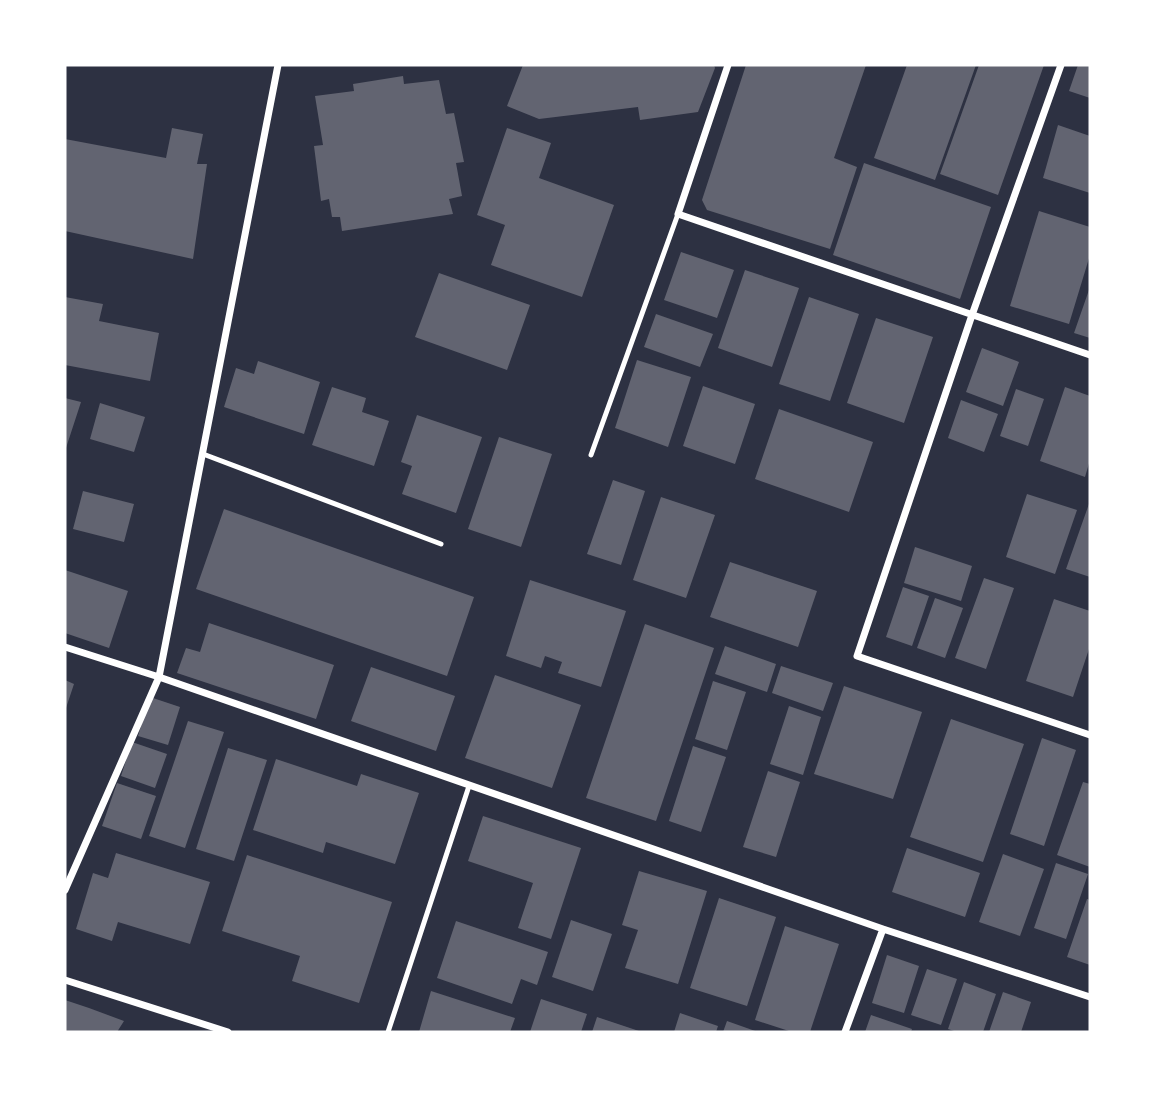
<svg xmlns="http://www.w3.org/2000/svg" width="1155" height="1097" viewBox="0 0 1155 1097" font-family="'Archivo Narrow',sans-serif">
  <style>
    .building { fill: #626471 }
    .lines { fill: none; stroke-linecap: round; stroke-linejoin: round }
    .service { stroke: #fff; stroke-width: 5 }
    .minor { stroke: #fff; stroke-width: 7 }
  </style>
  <rect width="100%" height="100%" fill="#2d3142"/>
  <!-- building -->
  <path class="building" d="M 523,65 L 714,65 L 715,68 L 698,112 L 640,120 L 638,107 L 539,119 L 507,106 Z
    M 746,65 L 866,65 L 834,158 L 857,167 L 830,249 L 707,210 L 702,200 Z
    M 907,65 L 976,65 L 935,180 L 874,158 Z
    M 979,65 L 1044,65 L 998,195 L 940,174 Z
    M 1078,65 L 1090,65 L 1090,98 L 1069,91 Z
    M 403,76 L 404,84 L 439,80 L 446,114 L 454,113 L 464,162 L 456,163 L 462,196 L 449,199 L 453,214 L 342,231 L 340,217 L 332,217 L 329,199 L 321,201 L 314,146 L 323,145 L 315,96 L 354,91 L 353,84 Z
    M 1058,125 L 1090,136 L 1090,193 L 1043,178 Z
    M 172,128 L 203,134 L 197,164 L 207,164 L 193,259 L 65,231 L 65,139 L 166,158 Z
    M 507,128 L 551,143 L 539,178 L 614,205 L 582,297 L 491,265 L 505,225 L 477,215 Z
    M 864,163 L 991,207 L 960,299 L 833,255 Z
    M 1039,211 L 1090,227 L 1090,255 L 1069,324 L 1010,306 Z
    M 681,252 L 734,270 L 717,318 L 664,300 Z
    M 745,270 L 799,288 L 772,367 L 718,348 Z
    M 439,273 L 530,305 L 507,370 L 415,337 Z
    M 1090,287 L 1090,338 L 1074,333 Z
    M 65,297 L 103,304 L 99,321 L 159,333 L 150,381 L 65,365 Z
    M 809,297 L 859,314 L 830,401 L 779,384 Z
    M 656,314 L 713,334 L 700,367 L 644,347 Z
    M 876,318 L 933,337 L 904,423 L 847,403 Z
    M 982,348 L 1019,362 L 1003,406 L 966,392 Z
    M 637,360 L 691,377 L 668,447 L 615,428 Z
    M 258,361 L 320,382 L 304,434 L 224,407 L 236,368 L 254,374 Z
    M 703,386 L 755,404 L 735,464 L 683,446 Z
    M 332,387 L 366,398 L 362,412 L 389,421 L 374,466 L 312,445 Z
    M 1065,387 L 1090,396 L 1090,460 L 1085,477 L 1040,461 Z
    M 1016,389 L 1044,399 L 1028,446 L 1000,436 Z
    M 65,398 L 81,402 L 65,451 Z
    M 961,400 L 998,414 L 984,452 L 948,438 Z
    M 100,403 L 145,417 L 134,452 L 90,439 Z
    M 779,409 L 873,442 L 849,512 L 755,479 Z
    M 417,415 L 482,437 L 456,513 L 402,494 L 412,466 L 401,462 Z
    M 499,437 L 552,454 L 521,547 L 468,529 Z
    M 613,480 L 645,491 L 621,565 L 587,554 Z
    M 83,491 L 134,504 L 124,542 L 73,529 Z
    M 1027,494 L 1077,510 L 1055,574 L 1006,557 Z
    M 661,497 L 715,515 L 686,598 L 633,580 Z
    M 1090,501 L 1090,577 L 1066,569 Z
    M 224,509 L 474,597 L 447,676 L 196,589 Z
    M 915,547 L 972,566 L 961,601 L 904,583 Z
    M 730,562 L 817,591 L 798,647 L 710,617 Z
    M 65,570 L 128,591 L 109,648 L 65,633 Z
    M 984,578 L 1014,588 L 986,669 L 955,658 Z
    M 530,580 L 626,611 L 601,687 L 558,673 L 562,662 L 545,656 L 541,668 L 506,656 Z
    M 903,587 L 929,596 L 912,646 L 886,637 Z
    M 935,598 L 963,608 L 945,658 L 917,648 Z
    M 1054,599 L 1090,611 L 1090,646 L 1073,697 L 1026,681 Z
    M 209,623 L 334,665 L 316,719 L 177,673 L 186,648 L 200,652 Z
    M 645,624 L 714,648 L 656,821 L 586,798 Z
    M 725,646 L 776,664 L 767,692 L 715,674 Z
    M 781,666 L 833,683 L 823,711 L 772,693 Z
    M 371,667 L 455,696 L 436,751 L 351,721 Z
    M 495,675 L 581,705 L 552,788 L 465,758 Z
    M 65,680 L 74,684 L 65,711 Z
    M 713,681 L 746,692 L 727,750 L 695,739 Z
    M 844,686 L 922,712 L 893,799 L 814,774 Z
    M 150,697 L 180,707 L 168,745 L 138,736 Z
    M 789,706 L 821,717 L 803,775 L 770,764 Z
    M 951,719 L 1024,744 L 983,862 L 910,837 Z
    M 188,721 L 224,732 L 185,848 L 149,836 Z
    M 1042,738 L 1076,750 L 1044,846 L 1010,834 Z
    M 132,742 L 167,754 L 155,788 L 121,776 Z
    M 693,746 L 726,757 L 701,832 L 669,821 Z
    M 228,748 L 267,760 L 234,861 L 196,849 Z
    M 276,759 L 357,786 L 361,774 L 419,793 L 395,864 L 326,842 L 323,853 L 253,830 Z
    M 768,771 L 800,782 L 776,857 L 743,847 Z
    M 1083,782 L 1090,784 L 1090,867 L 1057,855 Z
    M 117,783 L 156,796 L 141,839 L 102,826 Z
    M 483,816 L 581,848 L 551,939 L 518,928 L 533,883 L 468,861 Z
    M 907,848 L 980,873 L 965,917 L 892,892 Z
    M 116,853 L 210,882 L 190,944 L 118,922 L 112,941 L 76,929 L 93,873 L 108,878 Z
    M 1003,854 L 1044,869 L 1020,936 L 979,922 Z
    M 247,855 L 392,902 L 359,1003 L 292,981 L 300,956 L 222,931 Z
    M 1056,863 L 1088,874 L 1066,939 L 1034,928 Z
    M 639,871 L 707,891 L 678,984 L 625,968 L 638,930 L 622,925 Z
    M 719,898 L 776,917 L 747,1006 L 690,988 Z
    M 1087,899 L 1090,900 L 1090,965 L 1067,957 Z
    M 571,920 L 612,934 L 593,991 L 552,977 Z
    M 456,921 L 548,952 L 537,985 L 521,979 L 512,1004 L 437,978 Z
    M 785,926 L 839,944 L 810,1032 L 792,1032 L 755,1020 Z
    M 887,955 L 919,966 L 904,1013 L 872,1003 Z
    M 927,969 L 957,979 L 941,1025 L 911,1015 Z
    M 964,982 L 996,994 L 983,1032 L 957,1032 L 948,1029 Z
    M 431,991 L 515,1018 L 510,1032 L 419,1032 Z
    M 1003,992 L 1031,1002 L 1021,1032 L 989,1032 Z
    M 541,999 L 587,1014 L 581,1032 L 530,1032 Z
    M 65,1000 L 89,1008 L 124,1021 L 117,1032 L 65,1032 Z
    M 680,1013 L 718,1026 L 716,1032 L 674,1032 Z
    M 871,1015 L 912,1029 L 911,1032 L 865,1032 Z
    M 597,1017 L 642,1032 L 592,1032 Z
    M 727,1021 L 758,1032 L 723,1032 Z"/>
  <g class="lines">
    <!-- service -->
    <path class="service" d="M 203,454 L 441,544
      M 591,455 L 678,214
      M 388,1032 L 469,786"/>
    <!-- minor -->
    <path class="minor" d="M 728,65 L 678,214 L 1090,355
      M 1061,65 L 972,315 L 857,656 L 1090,735
      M 65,647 L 159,677 L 883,929 L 1090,997
      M 65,890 L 159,677 L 278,65
      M 65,980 L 228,1032
      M 845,1032 L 883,929"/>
  </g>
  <!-- border -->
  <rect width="1155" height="1097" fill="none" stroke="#ffffff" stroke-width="133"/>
</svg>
